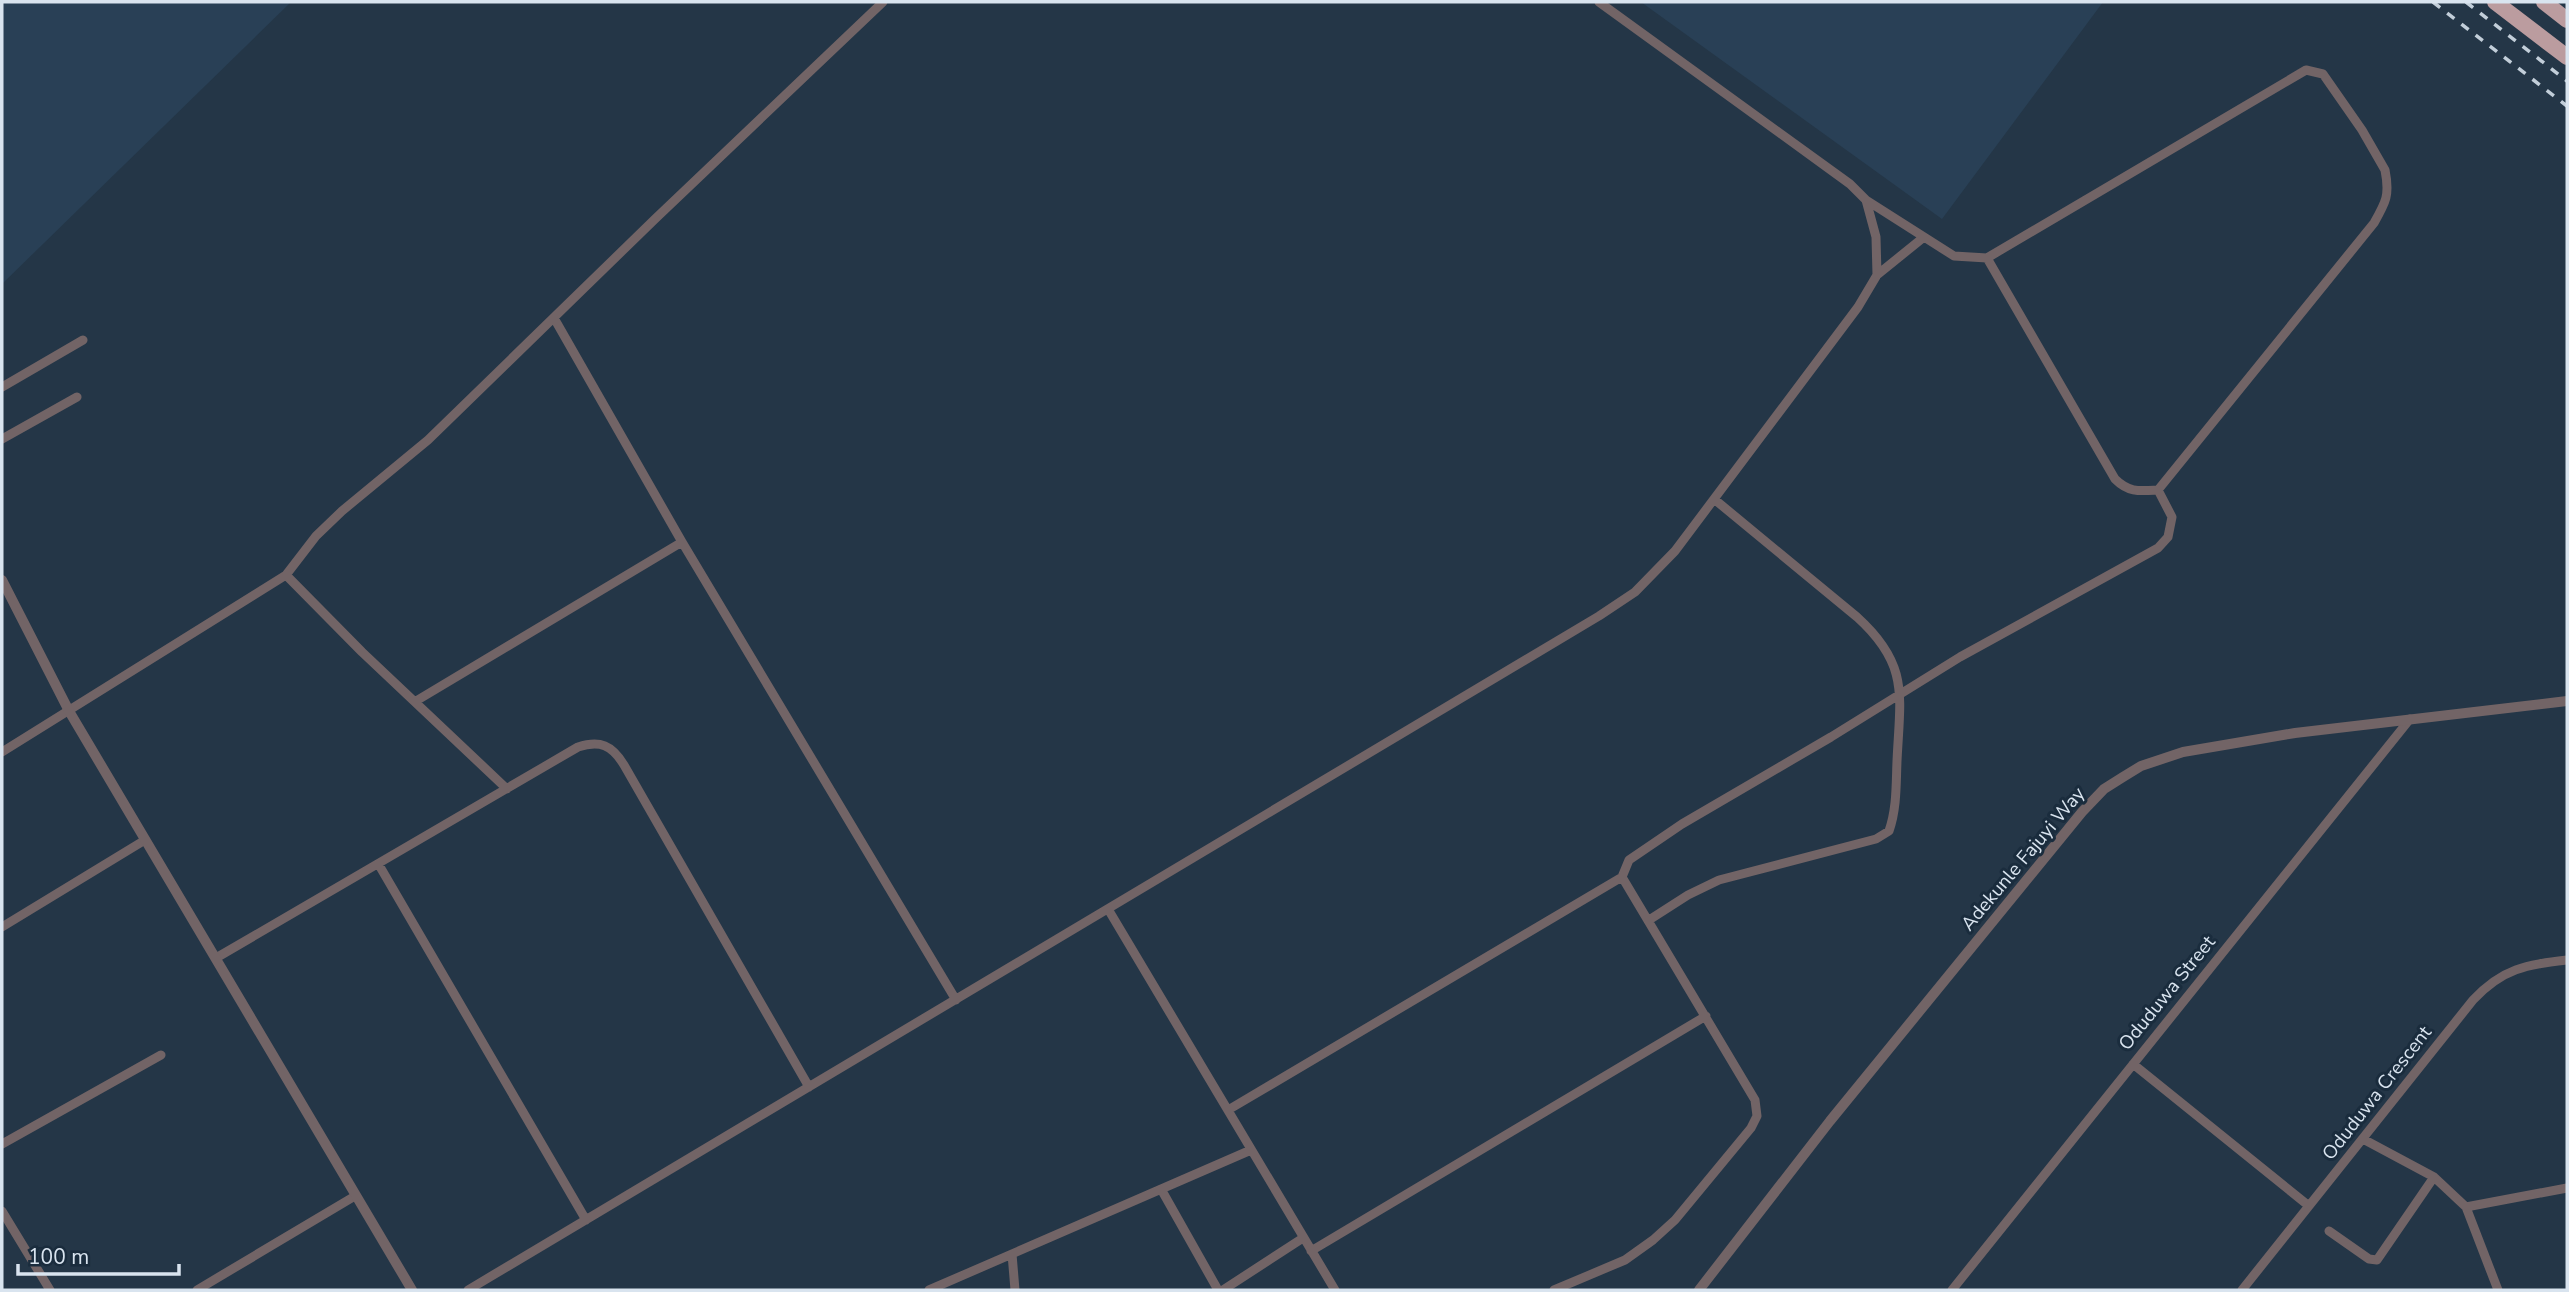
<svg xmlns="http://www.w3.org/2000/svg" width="2569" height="1292" viewBox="0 0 2569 1292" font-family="'Nunito Sans',sans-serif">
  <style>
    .built { fill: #294056 }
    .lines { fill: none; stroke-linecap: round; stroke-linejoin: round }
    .minor { stroke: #726466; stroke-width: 9 }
    .tertiary { stroke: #726466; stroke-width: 10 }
    .trunk { stroke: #bb9c9f; stroke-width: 16 }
    .rail { stroke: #c2ced9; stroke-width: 3.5; stroke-dasharray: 9 9; stroke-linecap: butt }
    .labels { text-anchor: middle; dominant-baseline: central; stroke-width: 6; stroke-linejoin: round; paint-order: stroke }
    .street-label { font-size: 19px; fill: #d9e4ef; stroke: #1a2c3d }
  </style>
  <rect width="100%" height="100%" fill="#243647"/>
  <!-- built -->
  <path class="built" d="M 2,2 L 291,2 L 2,284 Z
    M 1641,2 L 2103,2 L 1942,219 Z"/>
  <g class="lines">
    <!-- minor -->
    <path class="minor" d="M 1866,200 L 1954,256 L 1987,258 L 2306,70 L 2323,74 L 2362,130 L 2385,170 C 2390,195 2386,202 2374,223 L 2158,490 C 2140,491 2129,493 2115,479 L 1987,258
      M 1877,275 L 1924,237
      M 554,318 L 682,542 L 956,1000
      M 2,387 L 83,340
      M 2,439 L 77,397
      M 286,575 L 362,652 L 507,789
      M 416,701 L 682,542
      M 2,752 L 286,575 L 316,536 L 342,511 L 428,440 L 655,219 L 883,2
      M 379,865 L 586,1220
      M 1108,909 L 1335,1290
      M 1649,920 L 1688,895 L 1719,880 L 1876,839 L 1889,831 C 1897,808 1896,784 1897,761 C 1900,696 1910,665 1857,617 L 1714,499
      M 2,927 L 145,840
      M 216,958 L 578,747 C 600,740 612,745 624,765 L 809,1087
      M 2133,1064 L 2309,1206
      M 1228,1110 L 1622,877 L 1629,860 L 1682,824 L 1831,737 L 1960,657 L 2158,548 L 2168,537 L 2172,517 L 2158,490
      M 2363,1139 L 2434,1177 L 2466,1207 L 2498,1290
      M 2,1144 L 161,1055
      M 1161,1189 L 1218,1290
      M 2466,1207 L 2567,1188
      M 2,1211 L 50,1290
      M 2329,1231 L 2369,1259 L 2377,1260 L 2434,1177
      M 1311,1251 L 1706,1016
      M 1012,1254 L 1015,1290
      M 197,1290 L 355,1196
      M 468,1290 L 1599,616 L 1635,592 L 1675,551 L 1858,307 L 1877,275 L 1876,237 L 1866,200 L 1850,184 L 1599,2
      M 929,1290 L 1251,1150
      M 1223,1290 L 1303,1238
      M 1554,1290 L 1625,1260 L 1653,1240 L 1675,1220 L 1751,1128 L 1757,1116 L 1755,1100 L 1622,877
      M 1952,1290 L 2410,719
      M 2242,1290 L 2473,1000 C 2503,968 2526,965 2567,960"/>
    <!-- tertiary -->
    <path class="tertiary" d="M 2,580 L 69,711 L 412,1290
      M 1699,1290 L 1830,1121 L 2082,812 L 2104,789 L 2123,777 L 2141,766 L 2183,752 L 2295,733 L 2567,701"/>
    <!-- trunk -->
    <path class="trunk" d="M 2495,2 L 2567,57
      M 2544,2 L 2567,20"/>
    <!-- rail -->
    <path class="rail" d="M 2433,2 L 2567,106
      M 2466,2 L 2567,81"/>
  </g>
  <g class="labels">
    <!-- street labels -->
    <g class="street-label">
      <text transform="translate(2023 859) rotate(-50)">Adekunle Fajuyi Way</text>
      <text transform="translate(2167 993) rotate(-51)">Oduduwa Street</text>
      <text transform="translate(2377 1093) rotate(-52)">Oduduwa Crescent</text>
    </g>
  </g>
  <!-- border -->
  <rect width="2569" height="1292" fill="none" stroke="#d9e4ef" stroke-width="7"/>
  <!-- scale -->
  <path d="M18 1264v10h161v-10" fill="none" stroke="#d9e4ef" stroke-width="3.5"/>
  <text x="28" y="1264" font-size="21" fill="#d9e4ef" stroke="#1a2c3d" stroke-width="5" paint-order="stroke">100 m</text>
</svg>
